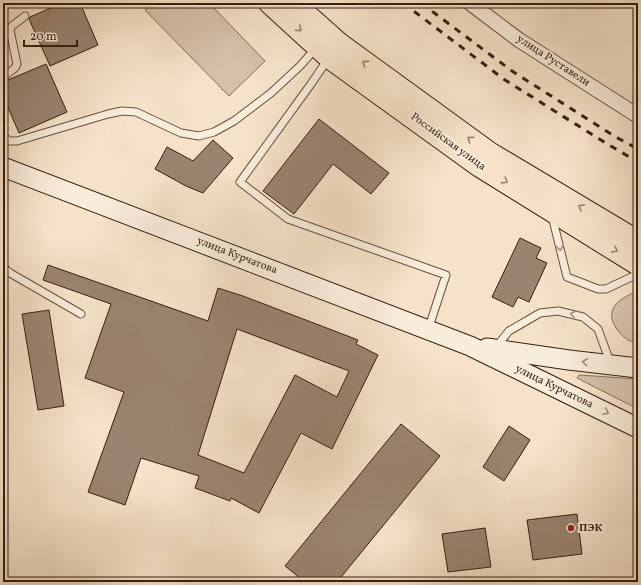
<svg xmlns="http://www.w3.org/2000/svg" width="641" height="585" viewBox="0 0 641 585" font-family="Vollkorn,serif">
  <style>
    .green { fill: #d5c1a9; stroke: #86705e }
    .building { fill: #9a8471; stroke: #371f13; fill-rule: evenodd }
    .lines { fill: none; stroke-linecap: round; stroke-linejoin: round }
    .lane-casing { stroke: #665040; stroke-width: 9 }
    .street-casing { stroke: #665040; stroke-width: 16 }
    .secondary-casing { stroke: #371f13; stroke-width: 21 }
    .primary-casing { stroke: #371f13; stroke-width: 24 }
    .lane { stroke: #f8ecdb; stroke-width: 7 }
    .street { stroke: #f8ecdb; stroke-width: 14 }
    .secondary { stroke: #f8ecdb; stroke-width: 19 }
    .primary { stroke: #f5e2c8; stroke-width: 22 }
    .rail { stroke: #371f13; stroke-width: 3; stroke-dasharray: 7 7; stroke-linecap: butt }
    .oneway { stroke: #96806e }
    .oneway2 { stroke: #a19081 }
    .poi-dot { fill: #8f2418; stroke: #f8ecdb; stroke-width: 1.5 }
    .labels { text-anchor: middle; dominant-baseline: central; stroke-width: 4; stroke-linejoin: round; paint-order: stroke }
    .street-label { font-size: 11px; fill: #371f13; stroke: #f8ecdb }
    .poi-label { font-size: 11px; font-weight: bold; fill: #371f13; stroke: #f8ecdb; text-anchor: start }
  </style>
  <rect width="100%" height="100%" fill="#f5e2c8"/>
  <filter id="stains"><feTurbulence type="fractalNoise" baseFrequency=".005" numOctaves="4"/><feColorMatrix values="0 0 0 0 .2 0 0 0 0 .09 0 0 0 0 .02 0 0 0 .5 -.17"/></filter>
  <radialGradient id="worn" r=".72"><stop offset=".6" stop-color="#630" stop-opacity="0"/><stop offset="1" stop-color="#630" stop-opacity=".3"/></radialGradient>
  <!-- green -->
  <path class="green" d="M 152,3 L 209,3 L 265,61 L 229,96 L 145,10 Z
    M 638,291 L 638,342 C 629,342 625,339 619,332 C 602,311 617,299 638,291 Z
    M 579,375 L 638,379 L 638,409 L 577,378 Z"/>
  <!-- building -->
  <path class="building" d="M 62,3 L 80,3 L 98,45 L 50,66 L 29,19 L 30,17 Z
    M 46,64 L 67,112 L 19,133 L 3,96 L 3,82 Z
    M 319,119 L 389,173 L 371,194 L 333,164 L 294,214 L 263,191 Z
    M 213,140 L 233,158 L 203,193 L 186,186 L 155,169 L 167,147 L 193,161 Z
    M 520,238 L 541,248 L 536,258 L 547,263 L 529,302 L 518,297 L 513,307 L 492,297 Z
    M 48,265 L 208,321 L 218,288 L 243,296 L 358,340 L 356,344 L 378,355 L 332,449 L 301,433 L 259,513 L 231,498 L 230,501 L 195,488 L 199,476 L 141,458 L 125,505 L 88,492 L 124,392 L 85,378 L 111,304 L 43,280 ZM 237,329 L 349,371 L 337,397 L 295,375 L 244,473 L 198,455 Z
    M 49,310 L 64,406 L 38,410 L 22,314 Z
    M 401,424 L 440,456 L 337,582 L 305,582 L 285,566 Z
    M 509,426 L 530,440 L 504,481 L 483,467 Z
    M 577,514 L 582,554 L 533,560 L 527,520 Z
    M 485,528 L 491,567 L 448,572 L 442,534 Z"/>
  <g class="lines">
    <!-- lane casing -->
    <g class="lane-casing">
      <path id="lane" d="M 328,59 L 311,84 L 240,182 L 288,219 L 446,275 L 428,330
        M 3,77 L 15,68 L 17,64 L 10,30 L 12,26 L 25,16
        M 3,136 L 9,141 L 17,141 L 108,114 L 122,111 L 136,112 L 181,133 L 199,136 L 214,132 L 234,121 L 271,93 L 300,66 L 316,48
        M 552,216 L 567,277 L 598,289 L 606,289 L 638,274
        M 3,267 L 10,273 L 81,314
        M 496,347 L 509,331 L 540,313 L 558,311 L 583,317 L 598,329 L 610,362"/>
    </g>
    <!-- street casing -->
    <g class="street-casing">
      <path id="street" d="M 470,3 L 519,40 L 638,116"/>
    </g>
    <!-- secondary casing -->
    <g class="secondary-casing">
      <path id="secondary" d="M 3,167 L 470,346 L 638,428
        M 487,348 L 569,360 L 638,368"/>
    </g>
    <!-- primary casing -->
    <g class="primary-casing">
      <path id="primary" d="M 270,3 L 329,57 L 480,166 L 638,264
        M 293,3 L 339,44 L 489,153 L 638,242"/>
    </g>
    <!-- lane -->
    <use href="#lane" class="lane"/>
    <!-- street -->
    <use href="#street" class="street"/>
    <!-- secondary -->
    <use href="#secondary" class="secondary"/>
    <!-- primary -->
    <use href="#primary" class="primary"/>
    <!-- rail -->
    <path class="rail" d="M 403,3 L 505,80 L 609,145 L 638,162
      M 421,3 L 512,71 L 614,136 L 638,149"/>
  </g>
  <!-- one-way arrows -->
  <defs><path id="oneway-chevron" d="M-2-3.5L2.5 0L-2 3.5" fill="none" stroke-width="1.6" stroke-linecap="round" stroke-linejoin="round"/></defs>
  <g class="oneway">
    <use href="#oneway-chevron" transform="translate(299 29) rotate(42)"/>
    <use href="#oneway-chevron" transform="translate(365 63) rotate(-144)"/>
    <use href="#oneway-chevron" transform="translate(470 139) rotate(-144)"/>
    <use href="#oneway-chevron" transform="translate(505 181) rotate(32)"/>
    <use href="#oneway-chevron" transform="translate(581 207) rotate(-149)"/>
    <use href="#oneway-chevron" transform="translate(615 250) rotate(31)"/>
  </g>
  <g class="oneway2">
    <use href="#oneway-chevron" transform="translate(560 248) rotate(81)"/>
    <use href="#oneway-chevron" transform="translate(573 314) rotate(-166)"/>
    <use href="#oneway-chevron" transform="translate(585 362) rotate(-174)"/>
    <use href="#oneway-chevron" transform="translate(606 412) rotate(26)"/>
  </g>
  <!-- markers -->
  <circle class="poi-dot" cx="571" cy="528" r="4"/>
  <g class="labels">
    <!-- street labels -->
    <g class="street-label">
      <text transform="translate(553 61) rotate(33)">улица Руставели</text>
      <text transform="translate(448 142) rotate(36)">Российская улица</text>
      <text transform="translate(237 256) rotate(21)">улица Курчатова</text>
      <text transform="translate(554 387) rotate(26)">улица Курчатова</text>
    </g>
    <!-- poi labels -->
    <g class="poi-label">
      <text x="579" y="528">ПЭК</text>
    </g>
  </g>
  <!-- margin -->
  <rect width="641" height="585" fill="none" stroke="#f5e2c8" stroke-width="16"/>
  <rect x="4" y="4" width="633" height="577" fill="none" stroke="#371f13" stroke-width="2"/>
  <rect x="8" y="8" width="625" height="569" fill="none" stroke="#371f13"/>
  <!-- scale -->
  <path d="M24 40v6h53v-6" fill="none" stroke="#371f13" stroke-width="2"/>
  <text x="30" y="40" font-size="12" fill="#371f13" stroke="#f8ecdb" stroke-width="3" paint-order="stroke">20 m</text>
  <rect width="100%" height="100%" filter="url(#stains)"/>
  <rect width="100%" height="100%" fill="url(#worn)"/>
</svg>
